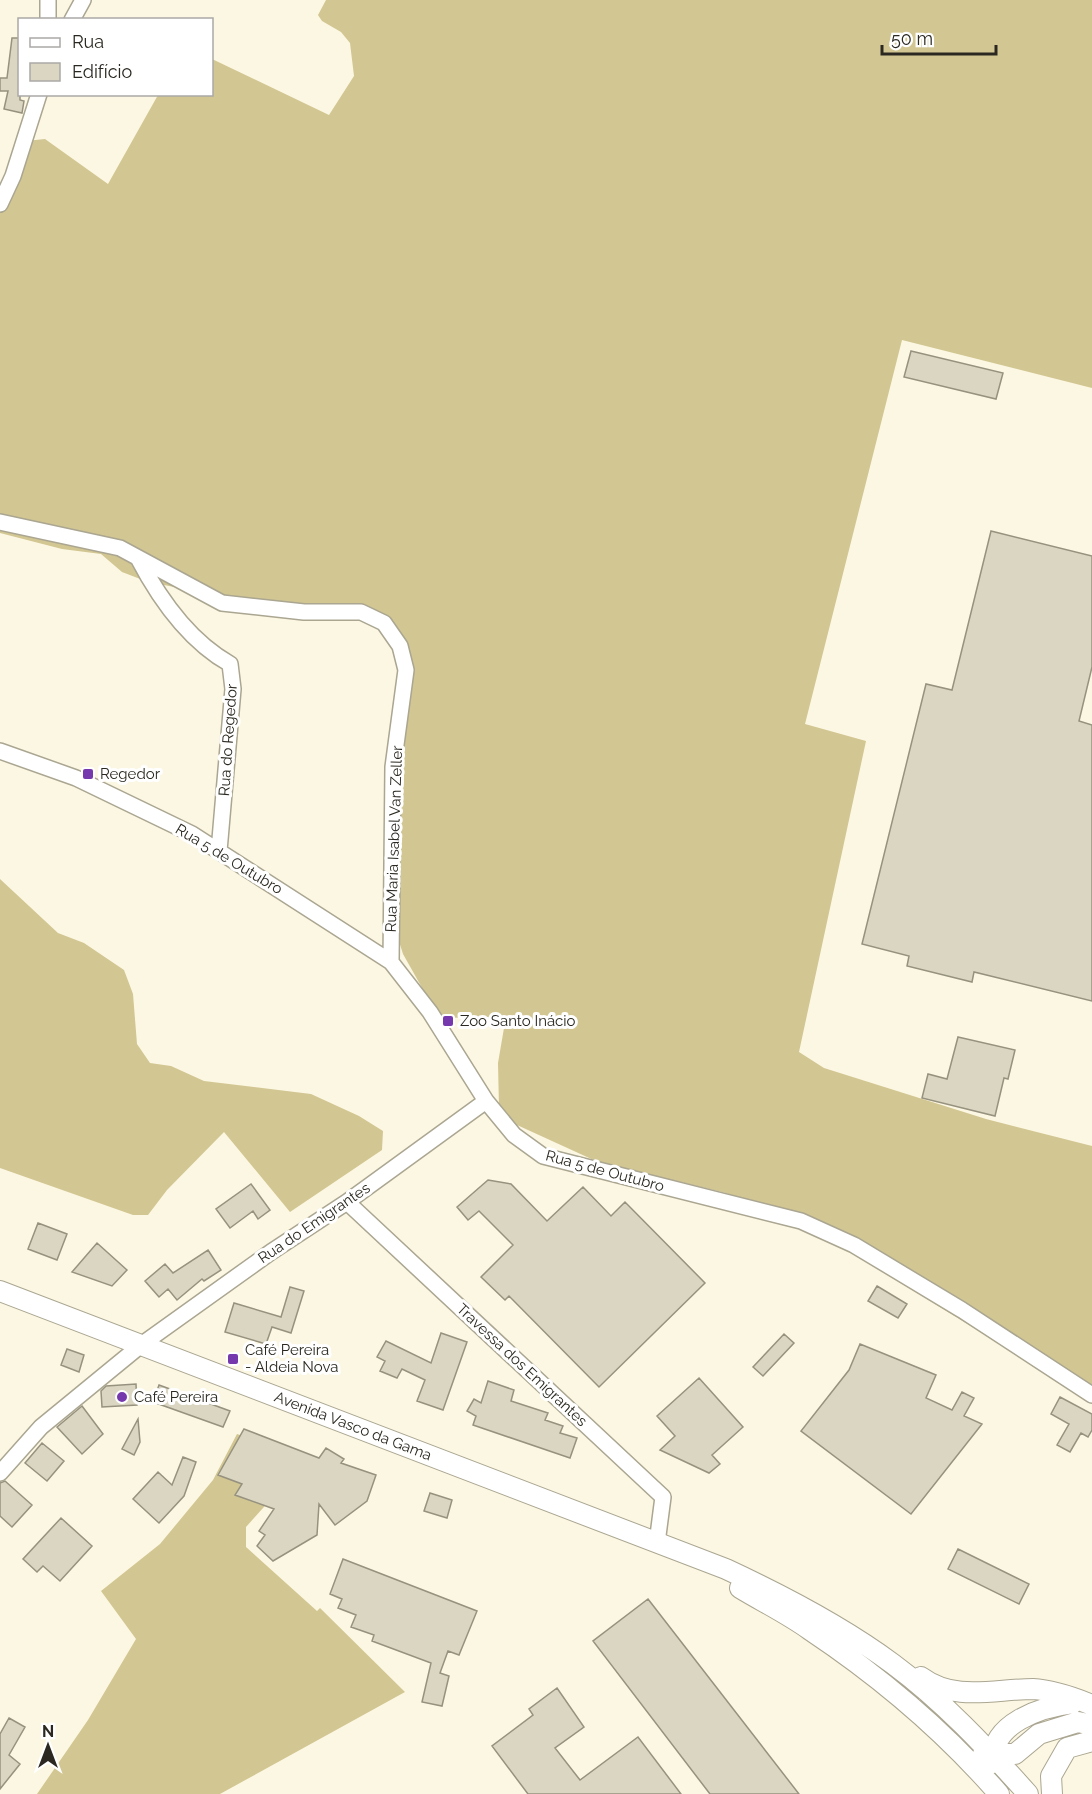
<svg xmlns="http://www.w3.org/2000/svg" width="1092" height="1794" viewBox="0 0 1092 1794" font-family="Raleway,sans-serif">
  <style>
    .forest { fill: #d2c692 }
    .building { fill: #dad6c1; stroke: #96927f; stroke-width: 1.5 }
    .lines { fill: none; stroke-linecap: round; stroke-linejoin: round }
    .minor-casing { stroke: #aaa691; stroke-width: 18 }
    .major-casing { stroke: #aaa691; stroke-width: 22 }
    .minor { stroke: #fff; stroke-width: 15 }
    .major { stroke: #fff; stroke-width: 20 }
    .poi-dot { fill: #7638ad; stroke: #fff; stroke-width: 2 }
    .labels { text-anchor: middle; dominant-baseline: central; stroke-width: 6; stroke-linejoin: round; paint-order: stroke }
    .street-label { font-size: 15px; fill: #2a2820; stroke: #fff }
    .poi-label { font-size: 15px; fill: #2a2820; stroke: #fff; text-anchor: start }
  </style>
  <rect width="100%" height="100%" fill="#fcf7e2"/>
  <!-- forest -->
  <path class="forest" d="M 326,0 L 1092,0 L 1092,388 L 902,340 L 805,724 L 866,741 L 799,1052 L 824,1068 L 986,1119 L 1092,1146 L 1092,1401 L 820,1233 L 726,1193 L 598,1162 L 517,1125 L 499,1108 L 498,1063 L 504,1028 L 490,1017 L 439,1018 L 403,954 L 387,903 L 399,674 L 394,643 L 368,616 L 238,599 L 148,582 L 122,572 L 101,554 L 62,549 L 0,533 L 0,200 L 26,141 L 45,139 L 108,184 L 158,95 L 212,94 L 212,59 L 329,115 L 354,76 L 350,43 L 341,32 L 322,21 L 318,15 Z
    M 0,879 L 58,933 L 84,943 L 124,970 L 133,994 L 137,1044 L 150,1063 L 171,1066 L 204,1081 L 311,1094 L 359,1116 L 383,1131 L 382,1150 L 290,1212 L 224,1132 L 167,1190 L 148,1215 L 133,1215 L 0,1168 Z
    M 237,1434 L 308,1458 L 246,1527 L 246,1547 L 317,1611 L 320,1608 L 405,1692 L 220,1794 L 37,1794 L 88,1720 L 136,1639 L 101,1591 L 160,1544 L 213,1480 Z"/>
  <!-- building -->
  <path class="building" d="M 12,38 L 20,38 L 20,100 L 24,101 L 22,113 L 4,109 L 8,91 L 0,91 L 0,78 L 7,78 Z
    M 911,351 L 1003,373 L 996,399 L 904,377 Z
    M 991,531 L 1092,556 L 1092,667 L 1079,721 L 1092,725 L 1092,1001 L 974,972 L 972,982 L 907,966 L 909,956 L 862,944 L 926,684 L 952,690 Z
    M 958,1037 L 1015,1050 L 1008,1079 L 1004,1078 L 995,1116 L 922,1098 L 928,1074 L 947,1079 Z
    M 488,1180 L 511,1184 L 547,1221 L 583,1187 L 611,1216 L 625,1202 L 705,1283 L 599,1387 L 509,1296 L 505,1300 L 481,1277 L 513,1245 L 479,1211 L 468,1220 L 457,1207 Z
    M 251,1184 L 270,1210 L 258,1219 L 253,1211 L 230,1228 L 216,1209 Z
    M 38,1223 L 67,1234 L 57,1260 L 28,1249 Z
    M 97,1243 L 127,1270 L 112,1286 L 72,1272 Z
    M 208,1250 L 221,1270 L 204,1281 L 202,1279 L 177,1300 L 168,1289 L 159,1297 L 145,1281 L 165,1264 L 173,1273 Z
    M 877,1286 L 907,1304 L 898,1318 L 868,1301 Z
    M 290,1287 L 304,1291 L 291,1333 L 272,1327 L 266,1344 L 225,1332 L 234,1303 L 281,1317 Z
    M 441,1333 L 467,1342 L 443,1410 L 417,1401 L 425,1380 L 402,1369 L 397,1378 L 380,1371 L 385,1361 L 377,1357 L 386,1341 L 431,1363 Z
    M 784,1334 L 794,1343 L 763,1376 L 753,1367 Z
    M 860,1344 L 936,1375 L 926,1398 L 952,1410 L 962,1392 L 974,1398 L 964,1416 L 982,1424 L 911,1514 L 801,1431 L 849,1370 Z
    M 67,1349 L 84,1355 L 79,1372 L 61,1365 Z
    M 699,1378 L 743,1427 L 712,1455 L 720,1464 L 709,1473 L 660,1450 L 675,1436 L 657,1416 Z
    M 488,1381 L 514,1390 L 511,1401 L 548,1413 L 545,1420 L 563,1426 L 560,1433 L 577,1438 L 570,1458 L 473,1425 L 476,1416 L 467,1411 L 474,1399 L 481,1403 Z
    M 136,1384 L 137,1405 L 102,1407 L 101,1391 L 106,1386 Z
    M 159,1385 L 230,1411 L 223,1427 L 153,1402 Z
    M 1060,1397 L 1092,1414 L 1092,1430 L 1088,1437 L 1081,1433 L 1070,1452 L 1057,1445 L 1069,1424 L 1051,1414 Z
    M 82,1406 L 103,1434 L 82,1454 L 57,1427 Z
    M 138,1419 L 140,1442 L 134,1455 L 122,1449 Z
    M 244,1429 L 319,1458 L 326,1448 L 344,1459 L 341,1463 L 376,1475 L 367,1501 L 335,1525 L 319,1504 L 317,1535 L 273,1561 L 257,1546 L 265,1535 L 259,1531 L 274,1509 L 235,1495 L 242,1484 L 218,1475 Z
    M 42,1443 L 64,1461 L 47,1481 L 25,1463 Z
    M 183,1457 L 196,1462 L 184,1496 L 159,1523 L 133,1499 L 158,1472 L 172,1485 Z
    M 5,1481 L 32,1505 L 12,1527 L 0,1516 L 0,1483 Z
    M 430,1493 L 452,1500 L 447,1518 L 424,1511 Z
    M 61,1518 L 92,1546 L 60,1581 L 43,1566 L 37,1572 L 23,1559 Z
    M 958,1549 L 1029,1584 L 1019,1604 L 948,1569 Z
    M 343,1559 L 477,1611 L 459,1655 L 448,1651 L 440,1673 L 449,1676 L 442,1706 L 422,1702 L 431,1663 L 372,1641 L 374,1635 L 351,1627 L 356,1615 L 338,1608 L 342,1599 L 330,1594 Z
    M 648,1599 L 799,1794 L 710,1794 L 593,1641 Z
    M 557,1688 L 584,1727 L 555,1748 L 580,1780 L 638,1737 L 681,1794 L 528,1794 L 492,1746 L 533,1715 L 529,1709 Z
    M 9,1718 L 25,1727 L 9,1755 L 20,1764 L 0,1789 L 0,1734 Z"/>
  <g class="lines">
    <!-- minor casing -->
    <g class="minor-casing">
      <path id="minor" d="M 48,0 L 48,20
        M 72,20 L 83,0
        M 0,204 L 13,176 L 39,94
        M 0,522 L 120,548 L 222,603 L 304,612 L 361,612 L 384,623 L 400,646 L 406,670 L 393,767 L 391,962
        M 138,558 C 160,600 189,641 230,664 L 233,689 L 219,851
        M 0,751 L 76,778 L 192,834 L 391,962 L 430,1012 L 486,1101 L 514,1135 L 543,1156 L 801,1221 L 854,1245 L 962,1310 L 1092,1395
        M 347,1202 L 663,1497 L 657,1543
        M 0,1473 L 41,1427 L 141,1345 L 271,1252 L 347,1202 L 486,1101"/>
    </g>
    <!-- major casing -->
    <g class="major-casing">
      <path id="major" d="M 0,1291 L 726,1569 C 784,1596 842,1626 893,1664 C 943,1701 986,1747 1028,1794
        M 740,1588 C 763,1602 788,1614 810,1630 C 879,1676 945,1732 999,1794
        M 921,1677 C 955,1702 994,1689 1033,1689 C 1052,1690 1075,1698 1092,1705
        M 983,1754 L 1015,1754 L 1039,1734 L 1078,1722 L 1092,1725
        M 993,1763 C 990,1723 1041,1707 1073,1703
        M 1052,1794 L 1051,1776 L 1067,1748 L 1092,1741"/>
    </g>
    <!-- minor -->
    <use href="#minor" class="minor"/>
    <!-- major -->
    <use href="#major" class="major"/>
  </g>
  <!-- markers -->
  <g class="poi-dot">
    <rect x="82" y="768" width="12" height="12" rx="3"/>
    <rect x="442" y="1015" width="12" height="12" rx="3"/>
    <rect x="227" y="1353" width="12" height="12" rx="3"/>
    <circle cx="122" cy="1397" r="6"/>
  </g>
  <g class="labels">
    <!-- street labels -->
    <g class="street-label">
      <text transform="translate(228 740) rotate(-86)">Rua do Regedor</text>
      <text transform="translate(394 839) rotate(-88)">Rua Maria Isabel Van Zeller</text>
      <text transform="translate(229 859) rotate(31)">Rua 5 de Outubro</text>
      <text transform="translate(605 1171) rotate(15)">Rua 5 de Outubro</text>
      <text transform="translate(314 1223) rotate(-34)">Rua do Emigrantes</text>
      <text transform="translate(522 1365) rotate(43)">Travessa dos Emigrantes</text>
      <text transform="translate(353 1426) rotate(21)">Avenida Vasco da Gama</text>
    </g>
    <!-- poi labels -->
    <g class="poi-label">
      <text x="100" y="774">Regedor</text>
      <text x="460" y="1021">Zoo Santo Inácio</text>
      <text x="245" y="1350">Café Pereira<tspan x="245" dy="17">- Aldeia Nova</tspan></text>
      <text x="134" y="1397">Café Pereira</text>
    </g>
  </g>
  <!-- legend -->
  <rect x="18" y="18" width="195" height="78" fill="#ffffff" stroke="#aaa9a6" stroke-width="1.5"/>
  <rect x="30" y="38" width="30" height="9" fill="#ffffff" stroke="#aaa9a6" stroke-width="1.5"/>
  <text x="72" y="48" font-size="18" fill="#2a2820">Rua</text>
  <rect x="30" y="63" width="30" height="18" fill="#dad6c1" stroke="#aaa9a6" stroke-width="1.5"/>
  <text x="72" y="78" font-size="18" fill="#2a2820">Edifício</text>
  <!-- north arrow -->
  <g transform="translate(48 1746)" stroke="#ffffff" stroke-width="4.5" paint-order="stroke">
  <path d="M0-4.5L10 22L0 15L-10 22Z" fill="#2a2820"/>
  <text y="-9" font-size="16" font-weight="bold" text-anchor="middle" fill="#2a2820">N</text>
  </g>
  <!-- scale -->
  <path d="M882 45v9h114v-9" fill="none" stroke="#2a2820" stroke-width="3"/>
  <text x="891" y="45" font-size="18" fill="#2a2820" stroke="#ffffff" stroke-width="4.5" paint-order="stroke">50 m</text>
</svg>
